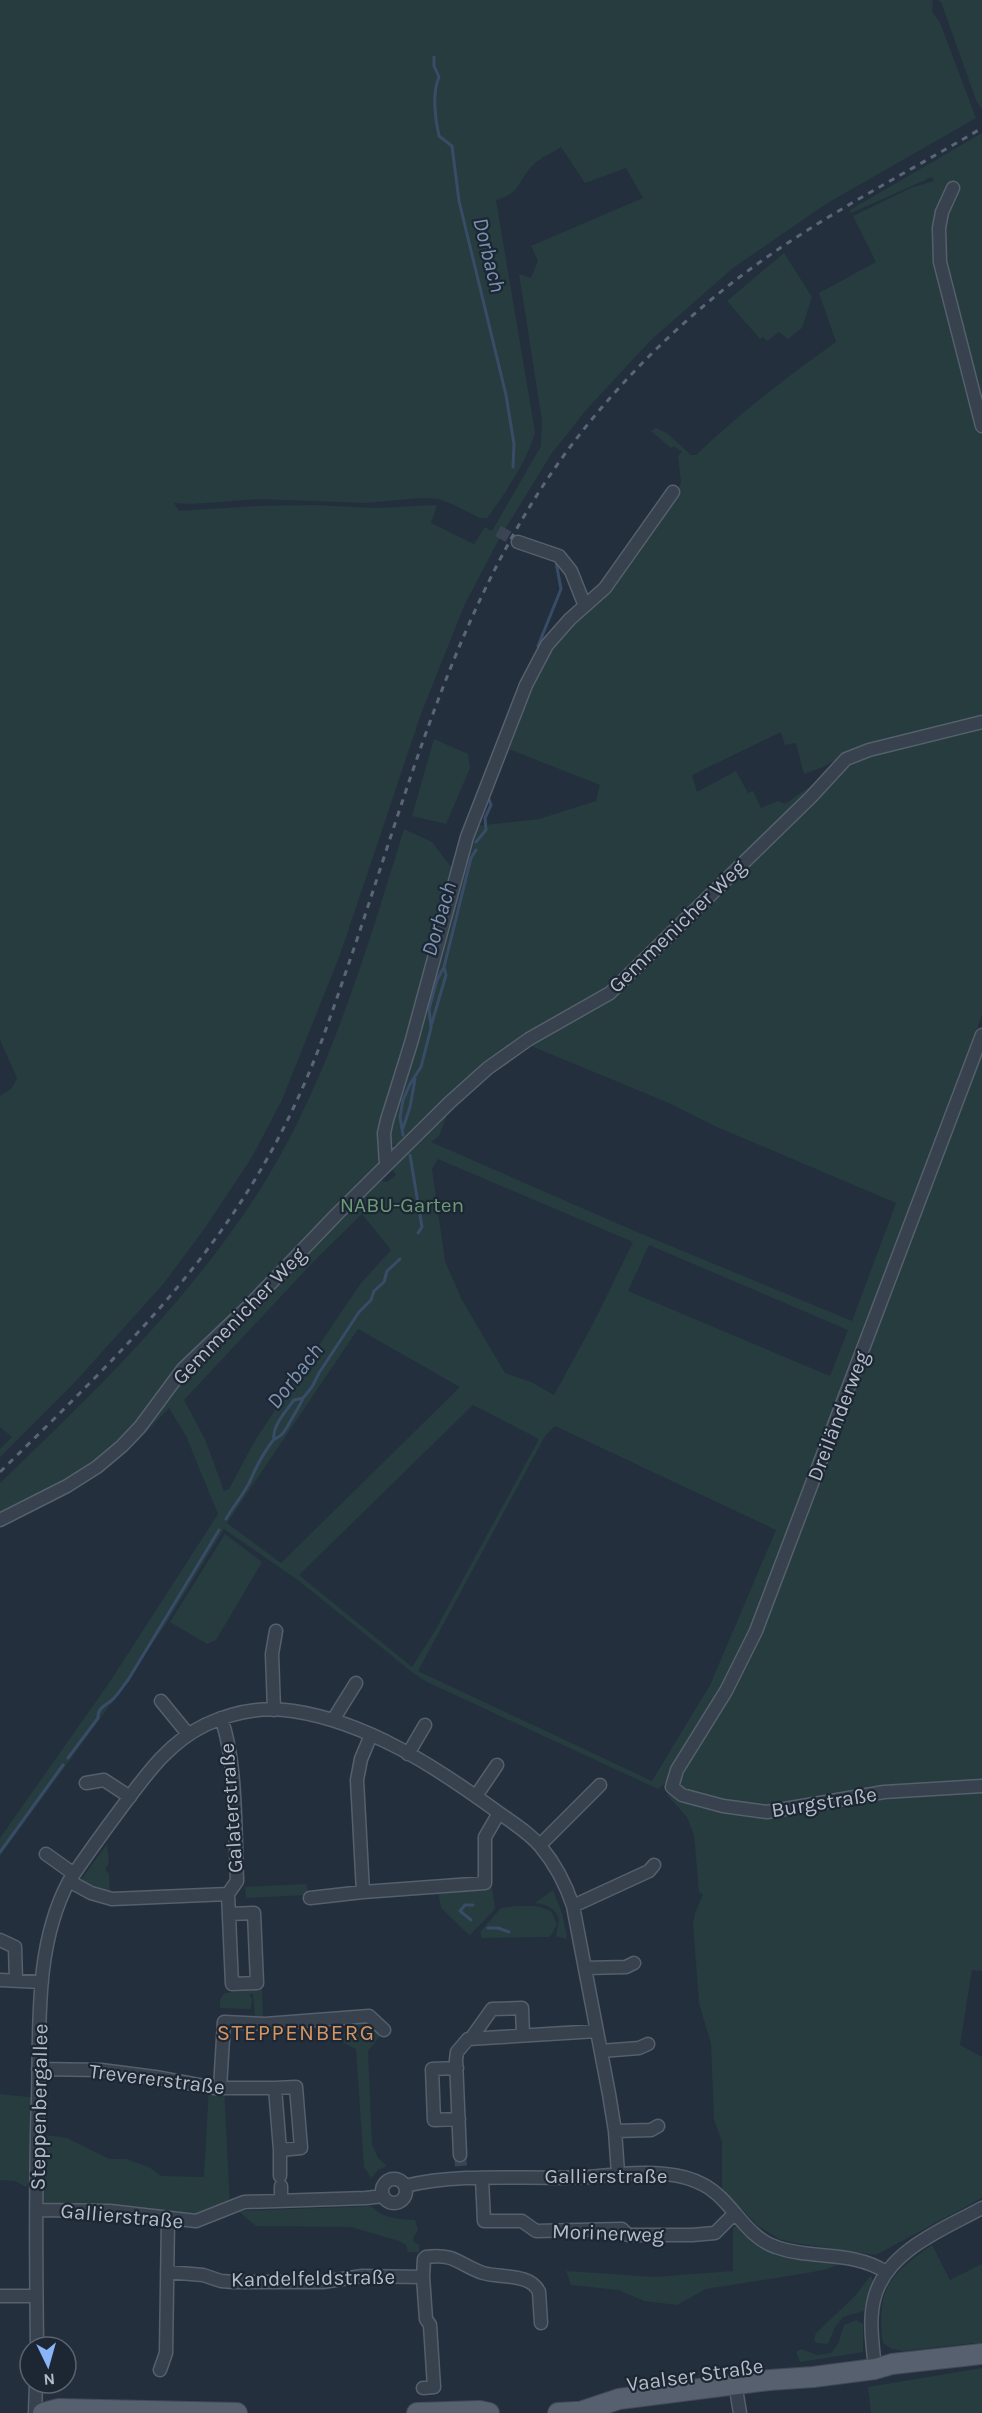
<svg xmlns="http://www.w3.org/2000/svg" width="982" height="2413" viewBox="0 0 982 2413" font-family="Karla,sans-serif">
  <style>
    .green { fill: #263c3f; fill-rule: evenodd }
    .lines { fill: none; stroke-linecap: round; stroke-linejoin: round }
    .stream { stroke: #394c67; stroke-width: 3 }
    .minor-tunnel { stroke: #3a4453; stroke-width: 12; stroke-dasharray: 12 6; stroke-linecap: butt }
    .minor-casing { stroke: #565f6c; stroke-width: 15 }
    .primary-casing { stroke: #414a57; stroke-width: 22 }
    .minor { stroke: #38414e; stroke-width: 12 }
    .primary { stroke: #56606e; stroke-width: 20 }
    .rail { stroke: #5a6575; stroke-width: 3; stroke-dasharray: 6 6; stroke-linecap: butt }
    .labels { text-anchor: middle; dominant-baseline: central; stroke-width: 4.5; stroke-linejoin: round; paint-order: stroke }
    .street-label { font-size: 21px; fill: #b4bcc9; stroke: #1d2633 }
    .park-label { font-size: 21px; fill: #6b9a76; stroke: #1d2633 }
    .water-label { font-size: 22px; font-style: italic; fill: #7c92b1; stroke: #1d2633 }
    .neighbourhood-label { font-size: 22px; letter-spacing: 1.5px; fill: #d59563; stroke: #1d2633 }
  </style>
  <rect width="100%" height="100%" fill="#242f3e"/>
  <!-- green -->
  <path class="green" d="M 0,0 L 933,0 L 932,11 L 940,23 L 976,118 L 826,204 L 733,268 L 651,340 L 587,409 L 552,453 L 499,539 L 464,606 L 421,714 L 341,952 L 282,1100 L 252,1157 L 205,1228 L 164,1283 L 76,1381 L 0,1457 L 0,1449 L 12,1437 L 0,1427 L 0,1096 L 12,1088 L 17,1078 L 0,1040 ZM 561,147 L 585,183 L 626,168 L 643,198 L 531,246 L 538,261 L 531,278 L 519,274 L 542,421 L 541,446 L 492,531 L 485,527 L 474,544 L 431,523 L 437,505 L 375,508 L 313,505 L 257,506 L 179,511 L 174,503 L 190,504 L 259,499 L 365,503 L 421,498 L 438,499 L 452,504 L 480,518 L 487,518 C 504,495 528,460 535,432 L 496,200 C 521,193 517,182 533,165 C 541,157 552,153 561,147 Z
    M 938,0 L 982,0 L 982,110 L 976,100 L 941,2 Z
    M 982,133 L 982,404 L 955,298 L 944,299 L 982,435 L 982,1014 L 946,1122 L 749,1635 L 723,1688 L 668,1781 L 658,1789 L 427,1682 L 413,1673 L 299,1581 L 224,1529 L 167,1622 L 120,1691 L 0,1856 L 0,1838 L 109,1683 L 218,1514 L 186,1436 L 169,1408 C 154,1423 140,1440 124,1454 C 88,1486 44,1506 0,1523 L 0,1483 C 97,1390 195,1295 266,1180 C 330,1075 368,946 404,829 L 432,842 L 454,871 L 381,1129 L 378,1167 L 311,1234 L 317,1241 L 381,1181 L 387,1182 L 396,1175 L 391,1168 L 449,1110 L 439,1136 L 431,1142 L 637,1232 L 852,1321 L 896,1203 L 717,1127 L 669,1103 L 531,1046 L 614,997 L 639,974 L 729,880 L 813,801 L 843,770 L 844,755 L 823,767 L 804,774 L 796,743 L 785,745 L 781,732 L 692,775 L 697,792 L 736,771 L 748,793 L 753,791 L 761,808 L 778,801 L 785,804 L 812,785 L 815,787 L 685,912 L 640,961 L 609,989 L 509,1048 L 457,1090 L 402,1143 L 394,1145 L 390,1142 L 388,1134 L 453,897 L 476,826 L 539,819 L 596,801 L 600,785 L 506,748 L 553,643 L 575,619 L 605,591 L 679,488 L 681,482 L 678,456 L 682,452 L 674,446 L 671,448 L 651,431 L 656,428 L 668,434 L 691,455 L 696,455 C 740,413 787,377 836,342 L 819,293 L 876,262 L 853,216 L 913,187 L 934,181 L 932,177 L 851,213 L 850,210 ZM 438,1159 L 633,1242 L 595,1320 L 554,1395 L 531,1382 L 505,1373 L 462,1300 L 445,1261 L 432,1169 ZM 362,1214 L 391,1250 L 361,1283 L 273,1413 L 254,1442 L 229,1489 L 224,1491 L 205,1439 L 184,1400 L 315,1260 ZM 649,1245 L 848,1330 L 830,1376 L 628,1291 ZM 358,1329 L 460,1387 L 281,1563 L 227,1523 ZM 473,1405 L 539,1439 L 436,1629 L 412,1667 L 299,1575 ZM 555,1426 L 776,1530 L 710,1685 L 652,1781 L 418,1671 L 545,1436 Z
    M 784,253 L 812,297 L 802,328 L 788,339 L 779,332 L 767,341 L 763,337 L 760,339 L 727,301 Z
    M 434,739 L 468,754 L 470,768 L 446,824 L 412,816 Z
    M 982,1049 L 982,1971 L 972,1970 L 960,2045 L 982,2057 L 982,2198 L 876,2255 L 795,2243 L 779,2239 L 757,2225 L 722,2189 L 722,2142 L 714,2120 L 711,2044 L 699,2003 L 693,1924 L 695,1913 L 703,1894 L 699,1892 L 694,1835 L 687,1817 L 666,1794 L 701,1806 L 680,1787 L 678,1779 L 728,1692 Z
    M 225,1534 L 262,1562 L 216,1640 L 207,1644 L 170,1622 Z
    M 107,1844 L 109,1863 L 105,1869 L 109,1874 L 110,1892 L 94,1889 L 80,1881 Z
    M 306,1884 L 309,1895 L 246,1898 L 245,1887 Z
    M 492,1888 L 495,1909 L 471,1934 L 469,1935 L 441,1908 L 438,1892 Z
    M 553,1890 L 562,1913 L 567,1936 L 566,1939 L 556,1936 L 559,1919 C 555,1908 546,1904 535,1903 Z
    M 516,1906 L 537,1906 L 551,1911 L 557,1924 L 552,1934 L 549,1937 L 482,1938 L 480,1932 L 501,1908 Z
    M 262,1989 L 263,2018 L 255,2017 L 253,1993 L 249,1995 L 252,1998 L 251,2009 L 220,2008 L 220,2000 L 224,1993 Z
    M 369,2016 L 382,2034 L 368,2051 L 372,2145 L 378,2158 L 387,2166 L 378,2170 L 371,2178 L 364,2167 L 356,2049 L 342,2042 L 347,2018 Z
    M 209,2087 L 224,2089 L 230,2206 L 209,2217 L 37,2210 L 36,2146 L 30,2144 L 29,2182 L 26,2187 L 15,2181 L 0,2180 L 0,2094 L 38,2098 L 37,2134 L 67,2138 L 109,2159 L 126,2159 L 149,2167 L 161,2176 L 204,2177 Z
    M 371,2206 C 383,2219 399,2219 415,2220 L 418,2230 L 413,2238 L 414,2242 L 419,2245 L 419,2252 L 408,2252 L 406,2245 L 399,2241 L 351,2227 L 256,2226 L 238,2211 Z
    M 738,2223 L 764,2247 L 846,2262 L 827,2269 L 807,2273 L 706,2289 L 677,2305 L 644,2301 L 619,2290 L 571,2285 L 566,2271 L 654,2277 L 733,2271 L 733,2228 Z
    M 932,2245 L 950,2280 L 982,2264 L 982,2345 L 974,2343 L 903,2351 L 892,2349 L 883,2343 C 876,2288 889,2275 932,2245 Z
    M 871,2275 L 873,2281 L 864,2311 L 843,2317 L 835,2327 L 828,2344 L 816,2343 L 814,2339 L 816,2333 L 855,2296 Z
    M 856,2320 L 863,2324 L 863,2352 L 800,2362 L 796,2352 L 801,2349 L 817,2355 L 831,2353 L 838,2344 L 844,2325 Z
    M 982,2368 L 982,2413 L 871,2413 L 868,2387 Z"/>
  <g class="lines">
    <!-- stream -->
    <path class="stream" d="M 434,57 L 434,66 L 439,77 C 432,93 435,119 439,136 L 452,146 L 459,201 L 506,395 L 514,444 L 513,467
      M 538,646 L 561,589 L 556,562 L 553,559
      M 476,842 L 486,830 L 485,818 L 491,805 L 488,797
      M 431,1026 L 446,975 L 444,967
      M 403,1128 L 410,1107 L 415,1079
      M 403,1135 L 400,1117 L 403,1100 L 410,1084 L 421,1067 L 431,1028 L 429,1009 L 437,980 L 444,967 L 471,858 L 476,850
      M 410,1155 L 422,1227 L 418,1233
      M 275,1439 C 278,1437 281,1436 283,1433 C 285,1431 303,1400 303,1398
      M 226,1519 C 233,1506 245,1493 251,1479 C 257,1465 264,1452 274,1439 C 272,1426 286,1411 294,1400 L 303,1398 L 312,1387 L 319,1373 L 359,1312 L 371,1300 L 374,1291 L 384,1282 L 387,1271 L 400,1259
      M 68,1758 L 98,1718 C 97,1708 106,1705 112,1700 C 118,1695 123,1686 128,1680 L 219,1530
      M 0,1852 L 63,1765
      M 471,1920 L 460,1911 L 465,1905 L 473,1905
      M 488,1928 L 498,1928 L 509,1932"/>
    <!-- minor-tunnel -->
    <path class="minor-tunnel" d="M 498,531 L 518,542
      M 460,2155 L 461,2166"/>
    <!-- minor casing -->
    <g class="minor-casing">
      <path id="minor" d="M 953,188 L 942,212 L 939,228 L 940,262 L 982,426
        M 518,542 L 559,556 L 571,571 L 585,606
        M 982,1035 L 756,1631 L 726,1691 L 677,1770 L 672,1787 L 682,1795 L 723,1806 L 767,1812 L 884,1792 L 982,1786
        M 386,1165 L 384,1133 L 387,1120 L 411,1043 L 467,837 L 526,685 L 547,645 L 570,619 L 605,588 L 673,492
        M 0,1520 L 67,1486 L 97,1467 L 122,1446 L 140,1427 L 183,1369 L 247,1308 L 337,1214 L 449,1103 L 488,1068 L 529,1039 L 610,993 L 811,797 L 846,759 L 869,750 L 982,722
        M 161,1701 L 188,1734
        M 274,1710 L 272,1654 L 276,1631
        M 333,1720 L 356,1683
        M 371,1735 L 361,1759 L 357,1780 L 363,1892 L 485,1883 L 485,1837 L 499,1813
        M 408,1754 L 425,1725
        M 86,1783 L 104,1780 L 130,1797
        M 476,1796 L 497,1765
        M 540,1845 L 600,1785
        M 46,1854 L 74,1874
        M 69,1881 L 91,1893 L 112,1899 L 228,1894 L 237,1881 C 235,1833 237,1762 221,1718
        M 228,1894 L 232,1984 L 257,1983 L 254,1913 L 229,1914
        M 310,1898 L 363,1892
        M 573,1906 L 649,1871 L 654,1865
        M 0,1940 L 15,1947 L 16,1981
        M 585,1968 L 626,1967 L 634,1963
        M 0,1980 L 42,1982
        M 472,2037 L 492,2009 L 522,2008 L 523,2035
        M 601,2051 L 639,2048 L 648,2044
        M 457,2068 L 432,2069 L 434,2120 L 459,2119
        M 38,2069 L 101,2070 L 155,2077 L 215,2088 L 275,2088
        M 296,2087 L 301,2148 L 280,2150 L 275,2088 Z
        M 220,2088 L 224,2022 L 265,2024 L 369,2016 L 384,2030
        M 615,2131 L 651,2130 L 658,2126
        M 280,2150 L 280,2176
        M 460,2155 L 456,2060 L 457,2052 L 468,2039 L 597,2031
        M382 2191a12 12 0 1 1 24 0a12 12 0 1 1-24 0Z
        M 482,2179 L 484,2221 L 522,2221 L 536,2231 L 622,2229 L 628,2235 L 692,2235 L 715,2233 L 735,2213
        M 281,2186 L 281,2201
        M 405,2186 C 464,2172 528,2180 588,2177 C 613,2175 639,2171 665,2174 C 678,2175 693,2179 704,2185 C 732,2200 745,2237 776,2247 C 812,2260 852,2250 886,2272
        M 37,2210 L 110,2211 L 196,2221 L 244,2202 L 366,2198 L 383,2196
        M 167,2272 L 203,2275 L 221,2281 L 234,2282 L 323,2282 L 362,2276 L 423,2277 L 426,2319 L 430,2325 L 434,2387 L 423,2388
        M 423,2277 L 424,2259 L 426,2257 C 456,2253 459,2265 483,2273 C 499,2278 531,2273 539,2292 L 541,2323
        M 0,2296 L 36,2296
        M 37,2347 C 36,2265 35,2182 38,2100 C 40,2028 34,1946 69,1881 C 86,1856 104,1831 122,1807 C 146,1775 168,1743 205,1725 C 233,1712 262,1706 293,1711 C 367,1722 436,1767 495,1810 C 511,1822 529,1832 541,1847 C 556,1865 566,1885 573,1906 L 609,2094 L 615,2131 L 618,2173
        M 875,2369 C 873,2346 868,2319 875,2296 C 888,2250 944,2229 982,2208
        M 160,2370 L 166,2353 L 168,2219
        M 737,2395 L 740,2413
        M 35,2413 L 36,2383"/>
    </g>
    <!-- primary casing -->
    <g class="primary-casing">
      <path id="primary" d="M 583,2411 L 619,2399 L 770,2380 L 813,2377 L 875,2369 L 892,2364 L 982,2354
        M 43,2413 L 59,2409 L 237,2413
        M 417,2413 L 480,2411 L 489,2413
        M 558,2413 L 594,2411"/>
    </g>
    <!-- minor -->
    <use href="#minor" class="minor"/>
    <!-- primary -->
    <use href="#primary" class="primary"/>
    <!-- rail -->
    <path class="rail" d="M 0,1472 C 122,1352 232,1249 302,1089 C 321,1047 335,1003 350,960 C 412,779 460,587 580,434 C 632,368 693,310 760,262 C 830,212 908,172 982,128"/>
  </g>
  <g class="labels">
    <!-- street labels -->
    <g class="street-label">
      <text transform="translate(677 926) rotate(-44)">Gemmenicher Weg</text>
      <text transform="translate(239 1316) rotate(-46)">Gemmenicher Weg</text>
      <text transform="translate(838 1416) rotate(-69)">Dreiländerweg</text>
      <text transform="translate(824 1802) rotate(-9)">Burgstraße</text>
      <text transform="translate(231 1808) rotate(-94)">Galaterstraße</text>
      <text transform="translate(157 2079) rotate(7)">Trevererstraße</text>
      <text transform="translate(39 2107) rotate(-89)">Steppenbergallee</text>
      <text x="606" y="2176">Gallierstraße</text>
      <text transform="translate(122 2216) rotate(5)">Gallierstraße</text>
      <text transform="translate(608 2233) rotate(2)">Morinerweg</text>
      <text transform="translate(313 2278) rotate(-1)">Kandelfeldstraße</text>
      <text transform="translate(695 2375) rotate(-8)">Vaalser Straße</text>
    </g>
    <!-- park labels -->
    <g class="park-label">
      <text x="402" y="1205">NABU-Garten</text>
    </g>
    <!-- water labels -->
    <g class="water-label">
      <text transform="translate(489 255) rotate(76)">Dorbach</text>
      <text transform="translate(439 919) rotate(-74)">Dorbach</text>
      <text transform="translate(295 1376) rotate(-52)">Dorbach</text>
    </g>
    <!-- neighbourhood labels -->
    <g class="neighbourhood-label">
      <text x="296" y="2033">STEPPENBERG</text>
    </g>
  </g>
  <!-- north arrow -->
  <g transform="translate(48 2365) rotate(175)"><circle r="28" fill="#1d2633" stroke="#59626f" stroke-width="1.5"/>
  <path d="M0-4.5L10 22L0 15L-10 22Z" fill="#8ab4f8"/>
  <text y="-9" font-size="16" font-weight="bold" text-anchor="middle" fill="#b4bcc9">N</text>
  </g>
</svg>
